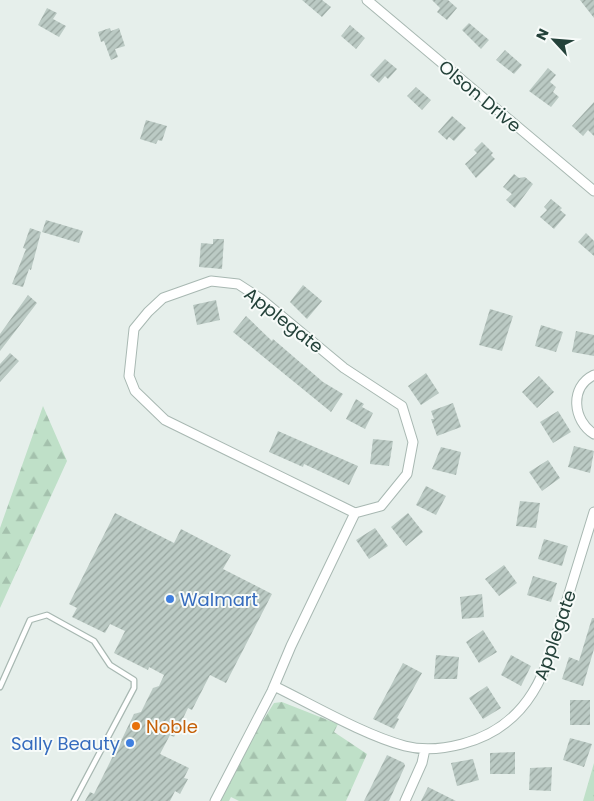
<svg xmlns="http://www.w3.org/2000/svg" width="594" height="801" viewBox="0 0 594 801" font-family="Poppins,sans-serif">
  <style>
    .forest { fill: url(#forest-firs) }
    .building { fill: url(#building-hatch) }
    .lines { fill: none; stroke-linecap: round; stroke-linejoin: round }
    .service-casing { stroke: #a8b8b2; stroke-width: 7 }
    .minor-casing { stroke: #a8b8b2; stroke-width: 11 }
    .service { stroke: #fff; stroke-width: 4.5 }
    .minor { stroke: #fff; stroke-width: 9 }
    .shop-dot { fill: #3f7fe0; stroke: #f7fbf9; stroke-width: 2 }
    .food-dot { fill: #e8710a; stroke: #f7fbf9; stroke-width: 2 }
    .labels { text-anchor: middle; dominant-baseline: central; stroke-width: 4; stroke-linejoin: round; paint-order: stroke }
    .street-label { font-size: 18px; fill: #24423a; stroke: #f7fbf9 }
    .shop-label { font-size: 18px; fill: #366cbe; stroke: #f7fbf9; text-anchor: start }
    .food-label { font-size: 18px; fill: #c56008; stroke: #f7fbf9; text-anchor: start }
  </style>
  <defs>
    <pattern id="forest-firs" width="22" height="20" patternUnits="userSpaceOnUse" patternTransform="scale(1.25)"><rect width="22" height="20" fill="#bfe0c8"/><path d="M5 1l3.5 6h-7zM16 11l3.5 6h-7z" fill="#a4c1ad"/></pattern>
    <pattern id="building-hatch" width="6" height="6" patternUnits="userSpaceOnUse" patternTransform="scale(1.25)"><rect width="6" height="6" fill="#bbcac4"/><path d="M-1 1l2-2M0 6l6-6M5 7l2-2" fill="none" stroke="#98a6a0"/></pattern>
  </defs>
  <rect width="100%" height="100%" fill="#e6efeb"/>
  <!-- forest -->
  <path class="forest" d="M 43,406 L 67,461 L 0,608 L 0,528 Z
    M 282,702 L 338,724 L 334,732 L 367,754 L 346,801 L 239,801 L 231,797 L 229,801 L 219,801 L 248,744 L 274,703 Z
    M 594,763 L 594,801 L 583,801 Z"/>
  <!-- building -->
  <path class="building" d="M 302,0 L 322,0 L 331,7 L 322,17 Z
    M 432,0 L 448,0 L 457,8 L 447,20 L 437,12 L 440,8 Z
    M 580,0 L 594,0 L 594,18 Z
    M 47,8 L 57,13 L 53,19 L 66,26 L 59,37 L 38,25 Z
    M 469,23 L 489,40 L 481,49 L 462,30 Z
    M 350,25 L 365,38 L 356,49 L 341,36 Z
    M 110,28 L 111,31 L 119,28 L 125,46 L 115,49 L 118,57 L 111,60 L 104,41 L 101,42 L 98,32 Z
    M 505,50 L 522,65 L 514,74 L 496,60 Z
    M 385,59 L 397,69 L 388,79 L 385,76 L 379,83 L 370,75 Z
    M 548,68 L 556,75 L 550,82 L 556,87 L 553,92 L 559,97 L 551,107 L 529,91 Z
    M 416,87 L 431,100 L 422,110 L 407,96 Z
    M 594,102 L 594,136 L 588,130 L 583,136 L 572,126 Z
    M 452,116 L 466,128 L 454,141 L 449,137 L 447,140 L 438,132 Z
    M 146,120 L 167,126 L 162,141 L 158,140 L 156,144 L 140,139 Z
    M 482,142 L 493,153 L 491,155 L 495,159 L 476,178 L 465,164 L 477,153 L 474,150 Z
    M 514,174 L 519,178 L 525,177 L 533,184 L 515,208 L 506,200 L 512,194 L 503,187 Z
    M 551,199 L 562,208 L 560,210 L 566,215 L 554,229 L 540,217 L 547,210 L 544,207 Z
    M 46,220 L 83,231 L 79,243 L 42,232 Z
    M 30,228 L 41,232 L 31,270 L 29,269 L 23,287 L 12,284 L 26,249 L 23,248 Z
    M 586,233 L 594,241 L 594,256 L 578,242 Z
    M 213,239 L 224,239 L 222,269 L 199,267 L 201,243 L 213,244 Z
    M 303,285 L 322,301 L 307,319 L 290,302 Z
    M 28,295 L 37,303 L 0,351 L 0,334 Z
    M 216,300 L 220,320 L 197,325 L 193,305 Z
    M 490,309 L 513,316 L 502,351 L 479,345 Z
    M 246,316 L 272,341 L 273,339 L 323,382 L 343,394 L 331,412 L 233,332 Z
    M 541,325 L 563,332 L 556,352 L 535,346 Z
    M 576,331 L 594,335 L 594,356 L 572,352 Z
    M 10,353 L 19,361 L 0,382 L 0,364 Z
    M 426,373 L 439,393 L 421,405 L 408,386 Z
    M 539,376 L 554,392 L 537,408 L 522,392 Z
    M 356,399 L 364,404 L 362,407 L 373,413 L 365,429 L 346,419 Z
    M 453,403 L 461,427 L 437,436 L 431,419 L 434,419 L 431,411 Z
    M 558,411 L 571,432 L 553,443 L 540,422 Z
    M 278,431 L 358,466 L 349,485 L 304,464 L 303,467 L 269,452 Z
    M 373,439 L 393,441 L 389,466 L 370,464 Z
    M 574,446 L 594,451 L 590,473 L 568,467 Z
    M 441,447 L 461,452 L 456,475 L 432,469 Z
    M 548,460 L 560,478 L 542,491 L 529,472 Z
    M 426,486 L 446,496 L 436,515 L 416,505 Z
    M 520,501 L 540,503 L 536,528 L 516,526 Z
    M 115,513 L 174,543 L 181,529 L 231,555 L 223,569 L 272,594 L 226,683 L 210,675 L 192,710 L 188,708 L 174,737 L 170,735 L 160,754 L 189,768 L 184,778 L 188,779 L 180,794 L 175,791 L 170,801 L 85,801 L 90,792 L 94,794 L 118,746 L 110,741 L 122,739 L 134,714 L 141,712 L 153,688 L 159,686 L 164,675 L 149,667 L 148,670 L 114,653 L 125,631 L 110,624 L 105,633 L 72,617 L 77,608 L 69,604 Z
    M 408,513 L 423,532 L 406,546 L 391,527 Z
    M 375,528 L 388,546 L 369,559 L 356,540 Z
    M 544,539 L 568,546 L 562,566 L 538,559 Z
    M 504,565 L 517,583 L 499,596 L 485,579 Z
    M 533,576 L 557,583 L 551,602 L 527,595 Z
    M 482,594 L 484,617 L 462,619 L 460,597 Z
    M 592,618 L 594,618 L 594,649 L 583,686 L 562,679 L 569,657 L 579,661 Z
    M 483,630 L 497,652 L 479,663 L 466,642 Z
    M 436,655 L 459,657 L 457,679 L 434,679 Z
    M 511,655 L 531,666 L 521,686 L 501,675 Z
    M 403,663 L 422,673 L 397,718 L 399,719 L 394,729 L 373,719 Z
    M 487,686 L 501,708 L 483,719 L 469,698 Z
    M 570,700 L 590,700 L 590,725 L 570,725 Z
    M 570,738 L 592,744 L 584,767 L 563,760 Z
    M 515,752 L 515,774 L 490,774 L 490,753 Z
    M 387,755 L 404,763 L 405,766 L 400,777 L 389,801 L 364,801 Z
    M 473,759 L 479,780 L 457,786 L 451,763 Z
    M 552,767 L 551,791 L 529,790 L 530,768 Z
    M 428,787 L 456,801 L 421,801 Z"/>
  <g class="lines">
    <!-- service casing -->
    <g class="service-casing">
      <path id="service" d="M 0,687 L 30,620 L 47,615 L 94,641 L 110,665 L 134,680 L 134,688 L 74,801"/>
    </g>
    <!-- minor casing -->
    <g class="minor-casing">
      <path id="minor" d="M 367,0 L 594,191
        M 211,281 L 238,284 L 261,299 L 344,368 L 402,406 L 413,442 L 407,474 L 381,506 L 355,513 L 165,420 L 135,391 L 129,376 L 134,329 L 148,312 L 163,298 Z
        M 594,375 C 569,387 573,421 594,434
        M 274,686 C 313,705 364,735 405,746 C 424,751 443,749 462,744 C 534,725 548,666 566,603 C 575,573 585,542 594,512
        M 215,801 L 272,691 L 291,646 L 355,513
        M 405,801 L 422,763 L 425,749"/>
    </g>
    <!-- service -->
    <use href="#service" class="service"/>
    <!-- minor -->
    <use href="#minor" class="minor"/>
  </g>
  <!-- markers -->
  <g class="shop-dot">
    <circle cx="170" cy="599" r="5"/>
    <circle cx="130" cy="743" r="5"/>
  </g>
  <circle class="food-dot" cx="136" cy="726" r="5"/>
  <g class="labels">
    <!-- street labels -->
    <g class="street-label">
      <text transform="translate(480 96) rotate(40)">Olson Drive</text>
      <text transform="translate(284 320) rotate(38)">Applegate</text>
      <text transform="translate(555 635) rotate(-71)">Applegate</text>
    </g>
    <!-- shop labels -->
    <g class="shop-label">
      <text x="180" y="599">Walmart</text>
      <text x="120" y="743" text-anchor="end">Sally Beauty</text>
    </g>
    <!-- food labels -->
    <g class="food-label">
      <text x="146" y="726">Noble</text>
    </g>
  </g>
  <!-- north arrow -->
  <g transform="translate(554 40) rotate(296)" stroke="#f7fbf9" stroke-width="4" paint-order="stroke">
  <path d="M0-4L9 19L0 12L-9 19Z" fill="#24423a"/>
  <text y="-8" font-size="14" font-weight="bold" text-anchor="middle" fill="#24423a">N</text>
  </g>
</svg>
